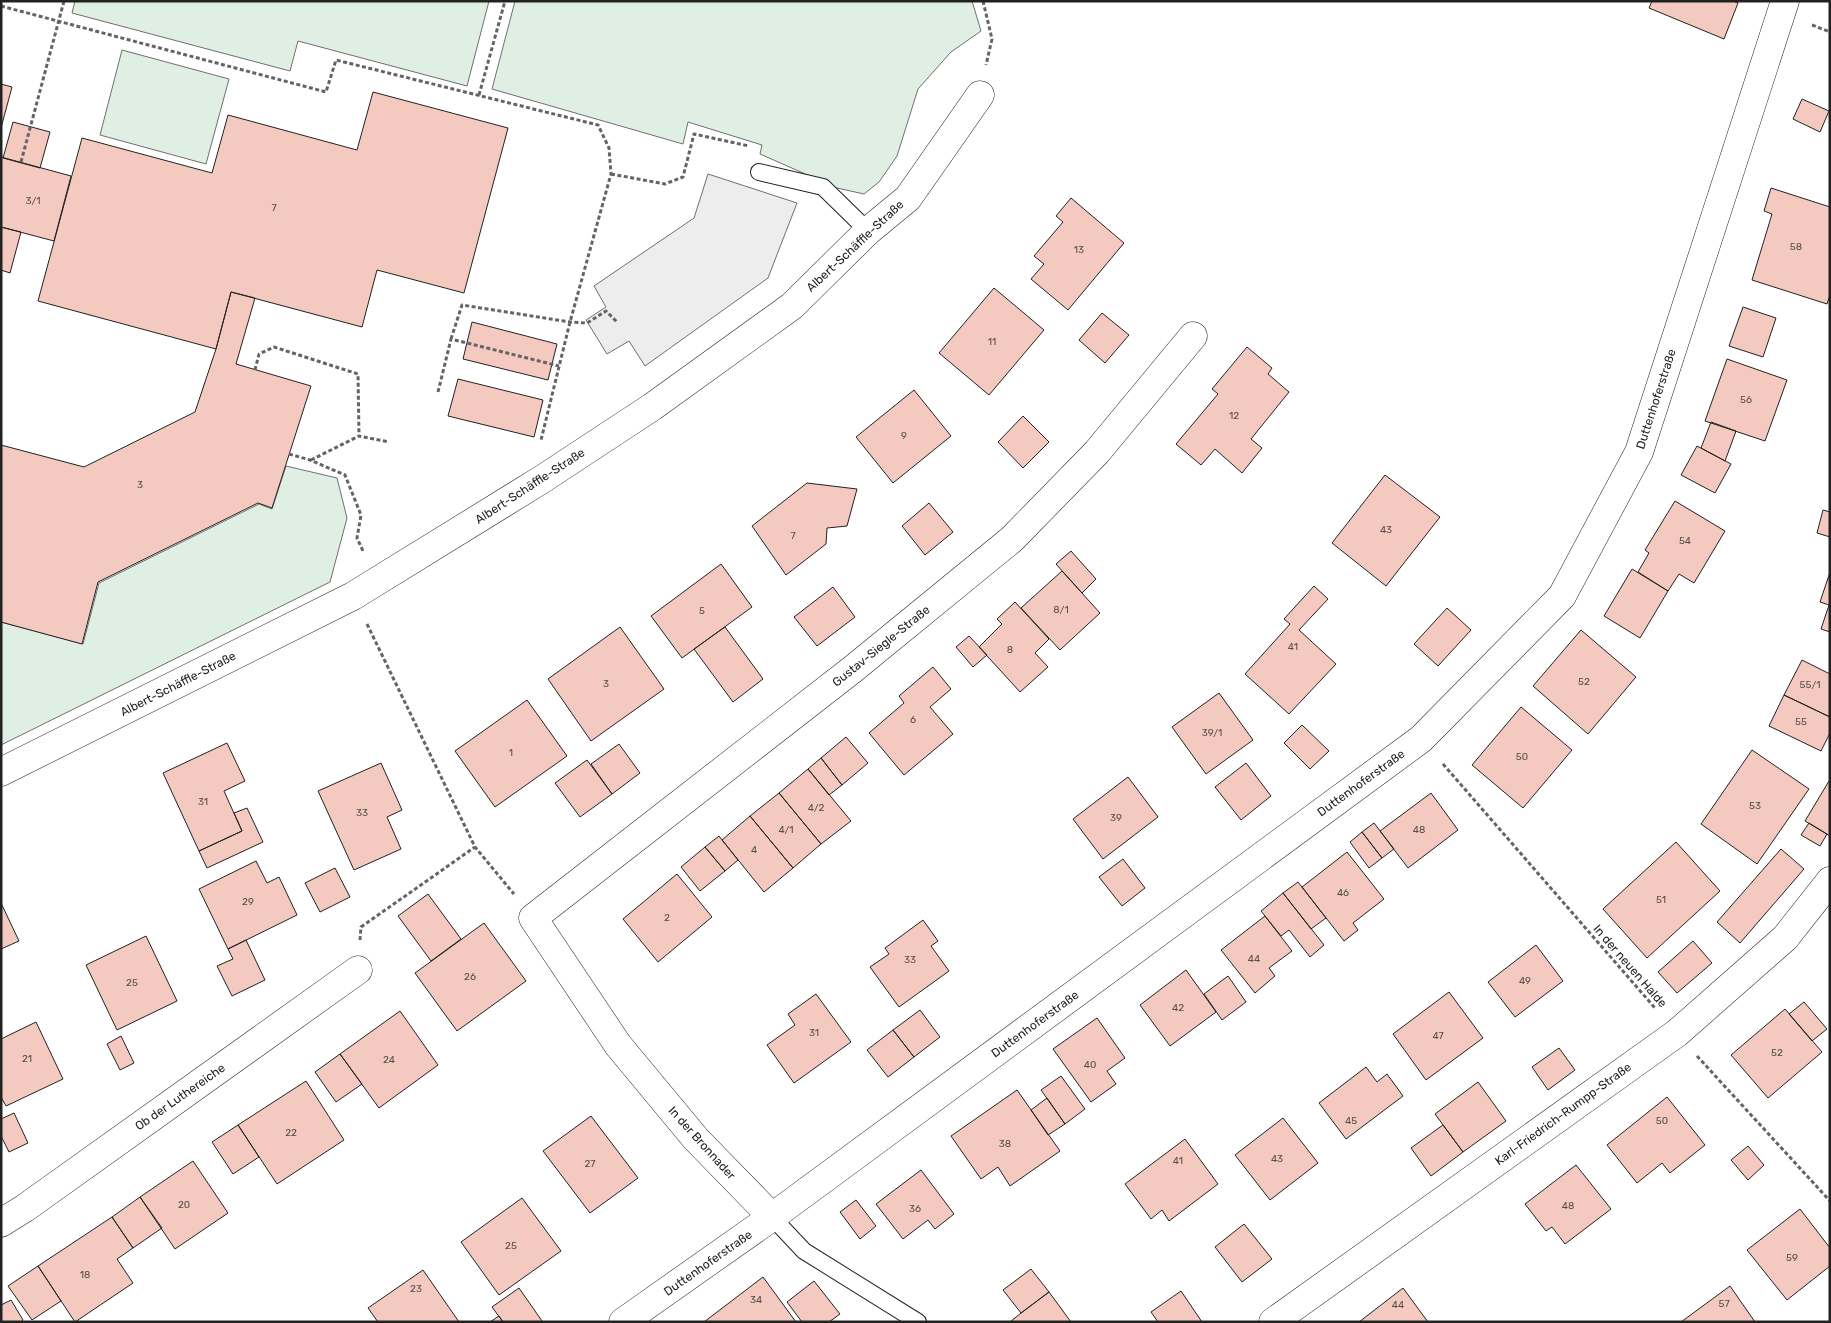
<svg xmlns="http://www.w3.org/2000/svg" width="1831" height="1323" viewBox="0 0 1831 1323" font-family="Rubik,sans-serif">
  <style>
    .green { fill: #e0efe3; stroke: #6f6f6f }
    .parking { fill: #ededed; stroke: #6f6f6f }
    .building { fill: #f3c9c0; stroke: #222 }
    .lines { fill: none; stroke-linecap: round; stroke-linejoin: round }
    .service-casing { stroke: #222; stroke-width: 18 }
    .minor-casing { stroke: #222; stroke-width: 29 }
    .path { stroke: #646464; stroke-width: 3; stroke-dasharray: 4 2.5; stroke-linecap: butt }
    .service { stroke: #fff; stroke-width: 16 }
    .minor { stroke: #fff; stroke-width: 28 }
    .labels { text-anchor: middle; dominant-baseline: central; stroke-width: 4; stroke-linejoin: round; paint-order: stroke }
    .number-label { font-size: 10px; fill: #564c4a }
    .street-label { font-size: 12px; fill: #222; stroke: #fff }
  </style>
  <rect width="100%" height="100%" fill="#fff"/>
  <!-- green -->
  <path class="green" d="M 75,1 L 489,1 L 467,86 L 298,41 L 290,71 L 72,13 Z
    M 515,1 L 972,1 L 981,31 L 951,52 L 918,89 L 897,156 L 879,182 L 864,194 L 837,188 L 760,154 L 762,145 L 688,122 L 683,144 L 492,89 Z
    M 122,50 L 229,79 L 206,164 L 100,135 Z
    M 286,466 L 337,478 L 347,518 L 330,582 L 1,745 L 1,622 L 83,644 L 99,583 L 259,504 L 272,509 Z"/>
  <!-- parking -->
  <path class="parking" d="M 708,174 L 797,203 L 768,278 L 645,366 L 629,341 L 607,354 L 586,320 L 606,307 L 594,286 L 694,218 Z"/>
  <!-- building -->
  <path class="building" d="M 1652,1 L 1733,1 L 1738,3 L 1724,39 L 1649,8 Z
    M 1,84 L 12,87 L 1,128 Z
    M 373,92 L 508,128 L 464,293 L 377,270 L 362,327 L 231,292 L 216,349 L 38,301 L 82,138 L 212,173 L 228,115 L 357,150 Z
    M 1802,99 L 1829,111 L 1820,132 L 1793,119 Z
    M 13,122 L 50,132 L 40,168 L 3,158 Z
    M 1,157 L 71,176 L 54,241 L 1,227 Z
    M 1771,188 L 1830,207 L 1830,295 L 1827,304 L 1752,280 L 1772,214 L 1764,211 Z
    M 1071,198 L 1124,243 L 1068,310 L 1031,279 L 1044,264 L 1034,256 L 1063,222 L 1056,216 Z
    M 1,227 L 21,232 L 10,273 L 1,270 Z
    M 994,288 L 1044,330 L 989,395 L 939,353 Z
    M 231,292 L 255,298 L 236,364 L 311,386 L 272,508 L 258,503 L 98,582 L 82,644 L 1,622 L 1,445 L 84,467 L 195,412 L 216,349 Z
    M 1743,307 L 1776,318 L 1763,357 L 1729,346 Z
    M 1102,313 L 1129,335 L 1105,363 L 1079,340 Z
    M 472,322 L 557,344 L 548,380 L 463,359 Z
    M 1247,347 L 1272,368 L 1268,374 L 1289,392 L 1251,439 L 1262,448 L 1242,473 L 1215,449 L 1201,465 L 1176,444 L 1218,394 L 1212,389 Z
    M 1727,359 L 1787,380 L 1765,441 L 1705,421 Z
    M 458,379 L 543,400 L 534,437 L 448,416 Z
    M 914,390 L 951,436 L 893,483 L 856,437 Z
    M 1023,416 L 1049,442 L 1023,468 L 998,442 Z
    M 1711,422 L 1736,431 L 1725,461 L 1701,448 Z
    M 1697,446 L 1731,464 L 1715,493 L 1681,475 Z
    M 1385,475 L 1440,517 L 1386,586 L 1332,543 Z
    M 807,483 L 857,489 L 847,526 L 827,528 L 826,544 L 786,575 L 752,526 Z
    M 1675,501 L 1725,531 L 1694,583 L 1679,574 L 1668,591 L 1638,572 L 1649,553 L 1645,550 Z
    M 929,503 L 953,532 L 925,555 L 902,526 Z
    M 1823,510 L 1830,512 L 1830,537 L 1817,533 Z
    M 1071,551 L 1096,579 L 1082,593 L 1056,564 Z
    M 721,564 L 752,607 L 682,658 L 651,616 Z
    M 1632,569 L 1668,591 L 1640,638 L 1604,616 Z
    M 1062,571 L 1100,613 L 1060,650 L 1021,608 Z
    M 1830,572 L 1830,632 L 1821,629 L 1829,605 L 1820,602 Z
    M 1314,586 L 1328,599 L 1299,630 L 1336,664 L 1289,714 L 1245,674 L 1290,624 L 1284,619 Z
    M 833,587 L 855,617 L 817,646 L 794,617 Z
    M 1015,602 L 1049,639 L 1035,653 L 1048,667 L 1020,692 L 979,647 L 1002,624 L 997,619 Z
    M 1447,608 L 1471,630 L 1438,666 L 1414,644 Z
    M 620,627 L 664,689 L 591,741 L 548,679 Z
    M 725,627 L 763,679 L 733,702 L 694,649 Z
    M 1581,630 L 1636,677 L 1588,734 L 1533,686 Z
    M 969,636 L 987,655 L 973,667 L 956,647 Z
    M 1802,660 L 1830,674 L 1830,717 L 1784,695 Z
    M 933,667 L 951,689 L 930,707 L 953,734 L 904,775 L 869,733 L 904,703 L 899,696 Z
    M 1219,693 L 1253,740 L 1206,774 L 1172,727 Z
    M 1784,695 L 1830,717 L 1830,733 L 1821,751 L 1769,726 Z
    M 527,700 L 567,756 L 495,807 L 455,751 Z
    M 1521,707 L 1572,750 L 1523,808 L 1472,765 Z
    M 1302,725 L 1329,751 L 1310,769 L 1284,743 Z
    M 846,737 L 868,763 L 842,785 L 821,758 Z
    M 227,743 L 245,781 L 224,791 L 242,831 L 199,851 L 163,773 Z
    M 619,744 L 640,773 L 612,794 L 591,764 Z
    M 1752,750 L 1809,789 L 1757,864 L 1701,824 Z
    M 821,758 L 842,785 L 829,795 L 808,769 Z
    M 587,760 L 612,794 L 580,817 L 555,783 Z
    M 381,763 L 402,810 L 387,817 L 401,849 L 354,870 L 318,791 Z
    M 1246,763 L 1271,796 L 1241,820 L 1215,787 Z
    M 808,769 L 851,821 L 821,844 L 779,793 Z
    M 1128,777 L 1158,817 L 1103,859 L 1073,819 Z
    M 1829,781 L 1830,781 L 1830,836 L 1805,821 Z
    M 779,793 L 821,844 L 793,868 L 750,816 Z
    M 1431,793 L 1458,830 L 1408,868 L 1380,831 Z
    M 247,808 L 263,842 L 207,868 L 199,851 L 242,831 L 234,813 Z
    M 750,816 L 793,868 L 764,892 L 722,840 Z
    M 1374,823 L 1394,849 L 1382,858 L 1362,832 Z
    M 1809,823 L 1827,834 L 1820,846 L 1801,835 Z
    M 1362,832 L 1382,858 L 1369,868 L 1350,842 Z
    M 719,836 L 738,860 L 725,871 L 705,847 Z
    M 1676,842 L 1720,891 L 1647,958 L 1603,909 Z
    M 705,847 L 725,871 L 700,891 L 681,867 Z
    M 1781,849 L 1804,869 L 1740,943 L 1717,922 Z
    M 1347,852 L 1384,899 L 1353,923 L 1358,930 L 1344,941 L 1302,887 Z
    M 1123,859 L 1145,888 L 1122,906 L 1099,877 Z
    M 256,861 L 267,883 L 279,877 L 297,915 L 228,949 L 199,889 Z
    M 335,868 L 350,897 L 320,912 L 305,883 Z
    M 677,874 L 712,917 L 658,962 L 623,919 Z
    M 1298,882 L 1326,918 L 1311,929 L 1283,893 Z
    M 1283,893 L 1324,945 L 1310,957 L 1289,930 L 1281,936 L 1261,911 Z
    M 428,894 L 461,939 L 431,961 L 398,916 Z
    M 1,903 L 19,941 L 1,949 Z
    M 1265,916 L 1292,951 L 1269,968 L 1275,976 L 1255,993 L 1221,950 Z
    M 923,920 L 938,941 L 931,946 L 949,971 L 899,1007 L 870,967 L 889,954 L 885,948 Z
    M 484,923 L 526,981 L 457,1031 L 415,973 Z
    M 146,936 L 177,1001 L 117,1030 L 86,965 Z
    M 246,940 L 265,980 L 232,996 L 217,966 L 233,959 L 228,949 Z
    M 1693,941 L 1712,963 L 1677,993 L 1658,972 Z
    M 1536,945 L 1563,981 L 1515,1017 L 1488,982 Z
    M 1186,970 L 1216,1012 L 1170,1046 L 1140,1005 Z
    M 1228,976 L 1246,1002 L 1222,1020 L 1204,994 Z
    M 1449,992 L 1483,1038 L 1426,1080 L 1393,1034 Z
    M 816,994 L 851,1042 L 794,1083 L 767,1045 L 795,1025 L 788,1014 Z
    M 1804,1002 L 1827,1029 L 1812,1041 L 1789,1014 Z
    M 1785,1009 L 1822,1052 L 1768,1098 L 1731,1055 Z
    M 920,1010 L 940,1037 L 914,1057 L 893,1030 Z
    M 400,1011 L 438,1065 L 379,1108 L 340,1054 Z
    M 1097,1018 L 1125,1058 L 1107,1071 L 1116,1084 L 1091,1102 L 1053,1049 Z
    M 36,1022 L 63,1079 L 6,1106 L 1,1097 L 1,1039 Z
    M 893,1030 L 914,1057 L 888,1077 L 867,1050 Z
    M 121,1036 L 134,1063 L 120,1070 L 107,1044 Z
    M 1559,1048 L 1575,1070 L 1548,1090 L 1532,1067 Z
    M 340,1054 L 362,1084 L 336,1102 L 315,1072 Z
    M 1366,1067 L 1377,1082 L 1387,1074 L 1403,1096 L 1346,1139 L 1319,1103 Z
    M 1061,1076 L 1085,1109 L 1065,1124 L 1041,1090 Z
    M 306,1081 L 344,1140 L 277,1184 L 238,1125 Z
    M 1478,1082 L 1506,1121 L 1463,1152 L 1435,1114 Z
    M 1017,1090 L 1060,1151 L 1010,1186 L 998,1167 L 981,1179 L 951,1136 Z
    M 1667,1097 L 1705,1145 L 1670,1173 L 1662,1163 L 1637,1183 L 1607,1145 Z
    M 1047,1098 L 1065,1124 L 1048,1135 L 1031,1110 Z
    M 14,1113 L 28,1143 L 9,1152 L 1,1136 L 1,1119 Z
    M 591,1116 L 638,1178 L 590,1213 L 543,1151 Z
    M 1283,1118 L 1318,1163 L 1270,1200 L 1235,1155 Z
    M 238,1125 L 259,1157 L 233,1174 L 212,1142 Z
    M 1443,1125 L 1463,1152 L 1431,1176 L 1411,1148 Z
    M 1185,1139 L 1218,1184 L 1169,1221 L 1162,1210 L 1151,1219 L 1125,1184 Z
    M 1748,1146 L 1764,1165 L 1748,1180 L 1731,1160 Z
    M 193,1161 L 228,1213 L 175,1249 L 140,1197 Z
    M 1576,1165 L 1611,1209 L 1565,1244 L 1552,1227 L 1546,1231 L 1525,1204 Z
    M 921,1170 L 954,1214 L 935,1229 L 928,1220 L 903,1239 L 876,1204 Z
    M 140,1197 L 162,1228 L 133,1248 L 112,1217 Z
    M 522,1198 L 561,1251 L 499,1295 L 461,1242 Z
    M 856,1200 L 876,1226 L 860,1239 L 840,1212 Z
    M 1800,1209 L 1830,1248 L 1830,1266 L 1787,1300 L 1747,1250 Z
    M 112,1217 L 133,1248 L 117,1259 L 133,1283 L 75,1322 L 38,1266 Z
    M 1244,1224 L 1272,1259 L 1242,1282 L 1215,1247 Z
    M 38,1266 L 61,1301 L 32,1320 L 8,1286 Z
    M 1031,1269 L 1049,1292 L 1021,1313 L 1003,1290 Z
    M 423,1270 L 459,1322 L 378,1322 L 368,1308 Z
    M 763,1277 L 796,1322 L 704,1322 Z
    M 814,1281 L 840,1314 L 829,1322 L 802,1322 L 787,1302 Z
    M 1730,1286 L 1755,1322 L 1681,1322 Z
    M 519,1288 L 542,1321 L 541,1322 L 503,1322 L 492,1307 Z
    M 1403,1288 L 1428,1322 L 1359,1322 Z
    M 1181,1291 L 1202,1322 L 1158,1322 L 1151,1312 Z
    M 1049,1292 L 1071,1322 L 1010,1322 L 1021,1313 Z
    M 11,1300 L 23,1320 L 21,1322 L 1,1322 L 1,1305 Z
    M 499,1316 L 503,1322 L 490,1322 Z"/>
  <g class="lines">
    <!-- service casing -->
    <g class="service-casing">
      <path id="service" d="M 759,172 L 823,187 L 868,231
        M 772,1217 L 804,1251 L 918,1322"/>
    </g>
    <!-- minor casing -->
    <g class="minor-casing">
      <path id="minor" d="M 1,772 L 353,596 L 541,480 L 652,407 L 792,306 L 868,231 L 908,198 L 980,95
        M 772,1217 L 696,1139 L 618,1045 L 533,918 L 853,669 L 1012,539 L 1097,452 L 1193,336
        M 1,1223 L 25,1208 L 358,970
        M 623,1322 L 772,1217 L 1421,739 L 1562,596 L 1639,452 L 1785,1
        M 1273,1322 L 1677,1033 L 1785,938 L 1830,881"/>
    </g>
    <!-- path -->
    <path class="path" d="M 983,1 L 992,39 L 986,65
      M 1,6 L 326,92 L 336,60 L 598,125 L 609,148 L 611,174 L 570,322 L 541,440
      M 1812,25 L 1830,32
      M 479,95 L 505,1
      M 21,162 L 64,1
      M 611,174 L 665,184 L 683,177 L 694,134 L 749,146
      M 451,339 L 462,305 L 570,322 L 587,323 L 606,311 L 617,322
      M 255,370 L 259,354 L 274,347 L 358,374 L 359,436
      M 438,392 L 451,339 L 559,366
      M 289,454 L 310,460 L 345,475 L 361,515 L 357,538 L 363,551
      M 311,460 L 359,436 L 389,442
      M 367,624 L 475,847 L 514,894
      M 1443,764 L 1655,1008
      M 360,940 L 361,927 L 475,847
      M 1697,1056 L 1830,1201"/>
    <!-- service -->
    <use href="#service" class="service"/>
    <!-- minor -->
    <use href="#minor" class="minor"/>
  </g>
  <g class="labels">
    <!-- number labels -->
    <g class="number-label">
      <text x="33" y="201">3/1</text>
      <text x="274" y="208">7</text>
      <text x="1796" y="247">58</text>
      <text x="1079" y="250">13</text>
      <text x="992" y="342">11</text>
      <text x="1746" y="400">56</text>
      <text x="1234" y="416">12</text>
      <text x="904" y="436">9</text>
      <text x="140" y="485">3</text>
      <text x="1386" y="530">43</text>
      <text x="793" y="536">7</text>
      <text x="1685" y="541">54</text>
      <text x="1061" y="610">8/1</text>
      <text x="702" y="611">5</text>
      <text x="1293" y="647">41</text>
      <text x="1010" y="650">8</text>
      <text x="1584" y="682">52</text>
      <text x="606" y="684">3</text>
      <text x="1810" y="685">55/1</text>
      <text x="913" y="720">6</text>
      <text x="1801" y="722">55</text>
      <text x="1212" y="733">39/1</text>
      <text x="511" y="753">1</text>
      <text x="1522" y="757">50</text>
      <text x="203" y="802">31</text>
      <text x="1755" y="806">53</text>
      <text x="816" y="808">4/2</text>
      <text x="362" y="813">33</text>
      <text x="1116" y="818">39</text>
      <text x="786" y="830">4/1</text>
      <text x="1419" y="830">48</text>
      <text x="754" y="850">4</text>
      <text x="1343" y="893">46</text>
      <text x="1661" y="900">51</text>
      <text x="248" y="902">29</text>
      <text x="667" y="918">2</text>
      <text x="1254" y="959">44</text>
      <text x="910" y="960">33</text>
      <text x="470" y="977">26</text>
      <text x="1525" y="981">49</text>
      <text x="132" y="983">25</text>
      <text x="1178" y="1008">42</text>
      <text x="814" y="1033">31</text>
      <text x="1438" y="1036">47</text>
      <text x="1777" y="1053">52</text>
      <text x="27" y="1059">21</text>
      <text x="389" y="1060">24</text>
      <text x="1090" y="1065">40</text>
      <text x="1351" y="1121">45</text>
      <text x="1662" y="1121">50</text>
      <text x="291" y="1133">22</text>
      <text x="1005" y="1144">38</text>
      <text x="1277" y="1159">43</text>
      <text x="1178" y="1161">41</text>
      <text x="590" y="1164">27</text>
      <text x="184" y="1205">20</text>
      <text x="1568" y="1206">48</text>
      <text x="915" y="1209">36</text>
      <text x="511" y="1246">25</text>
      <text x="1792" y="1258">59</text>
      <text x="85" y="1275">18</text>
      <text x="416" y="1289">23</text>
      <text x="756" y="1300">34</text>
      <text x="1724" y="1304">57</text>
      <text x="1398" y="1305">44</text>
    </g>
    <!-- street labels -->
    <g class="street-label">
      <text transform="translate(855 246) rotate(-43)">Albert-Schäffle-Straße</text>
      <text transform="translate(1656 399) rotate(-72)">Duttenhoferstraße</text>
      <text transform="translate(530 486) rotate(-33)">Albert-Schäffle-Straße</text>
      <text transform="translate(881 646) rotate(-39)">Gustav-Siegle-Straße</text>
      <text transform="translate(178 684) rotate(-27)">Albert-Schäffle-Straße</text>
      <text transform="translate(1361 783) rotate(-36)">Duttenhoferstraße</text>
      <text transform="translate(1630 966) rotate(49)">In der neuen Halde</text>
      <text transform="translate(1035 1024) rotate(-36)">Duttenhoferstraße</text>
      <text transform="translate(180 1097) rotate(-35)">Ob der Luthereiche</text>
      <text transform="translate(1563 1114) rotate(-36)">Karl-Friedrich-Rumpp-Straße</text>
      <text transform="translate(702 1143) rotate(48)">In der Bronnader</text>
      <text transform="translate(708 1263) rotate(-35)">Duttenhoferstraße</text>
    </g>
  </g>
  <!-- border -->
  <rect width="1831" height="1323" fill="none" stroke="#222222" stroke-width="5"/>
</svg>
